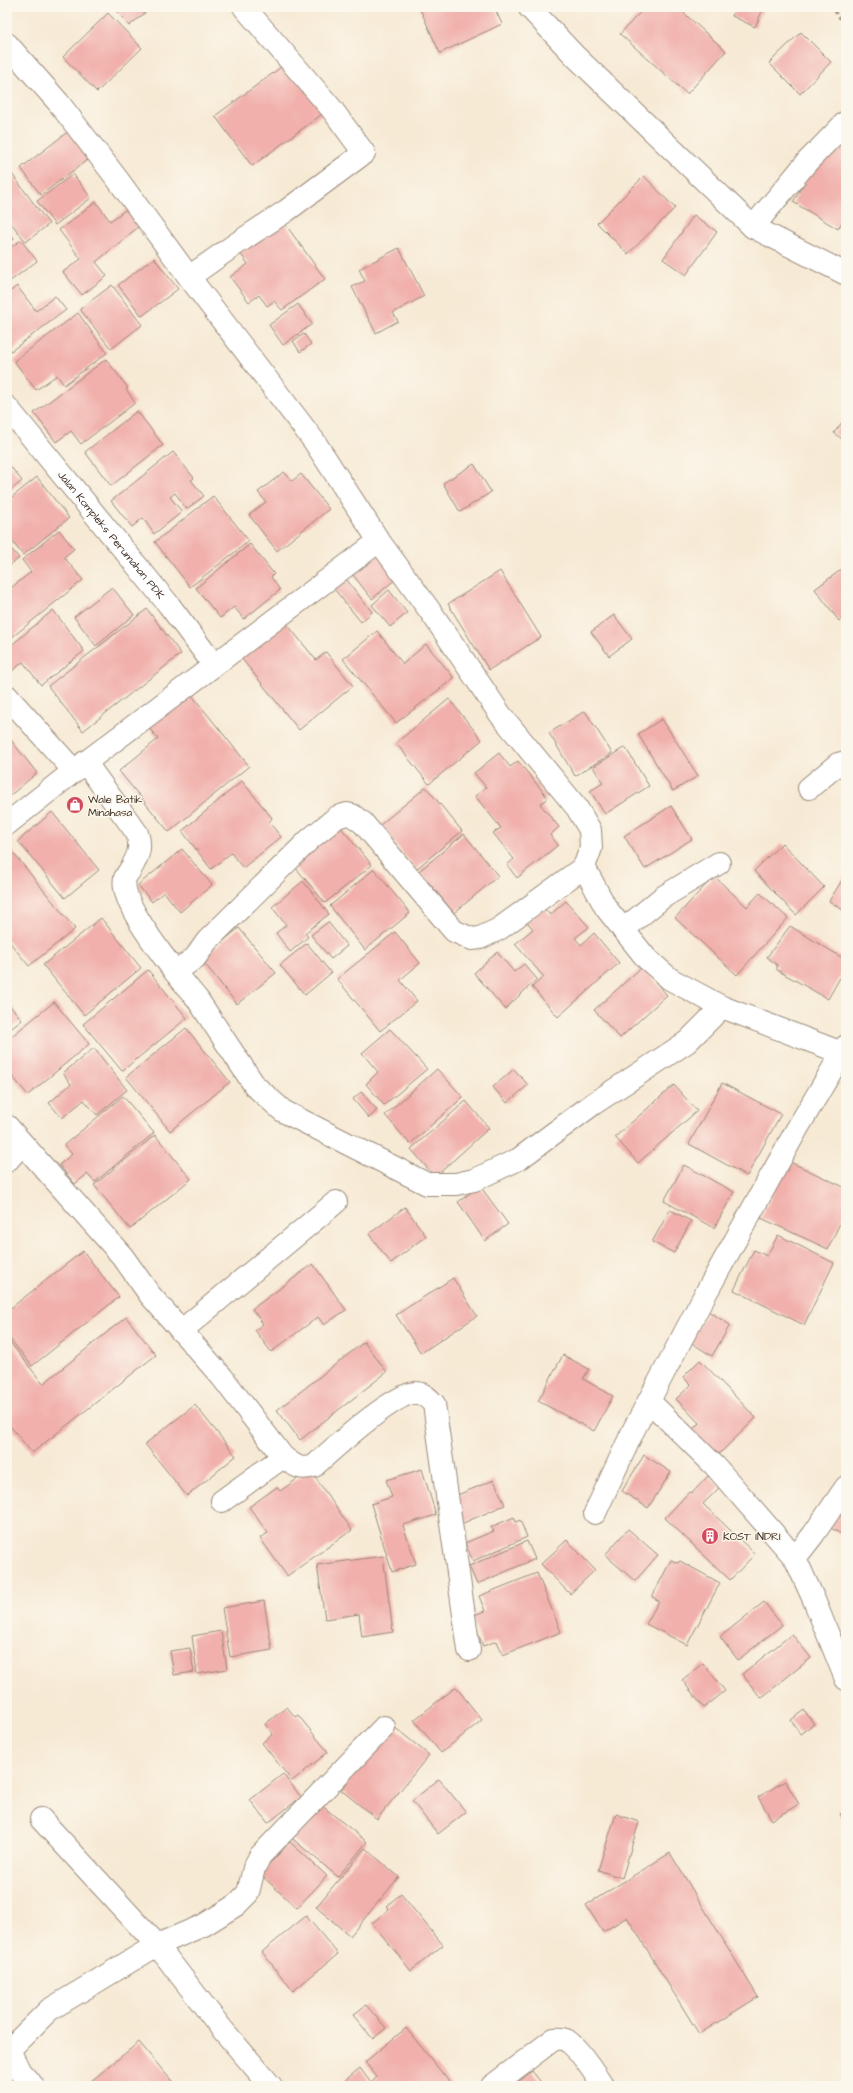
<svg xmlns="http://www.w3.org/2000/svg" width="853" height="2093" viewBox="0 0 853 2093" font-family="'Architects Daughter',sans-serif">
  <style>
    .building { fill: #f1b0ab }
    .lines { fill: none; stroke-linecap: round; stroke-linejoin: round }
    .street-casing { stroke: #998a7a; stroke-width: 24 }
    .path { stroke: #998a7a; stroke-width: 2.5; stroke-dasharray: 3 3; stroke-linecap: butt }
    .street { stroke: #fff; stroke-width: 22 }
    .labels { text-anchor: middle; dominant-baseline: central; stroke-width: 3; stroke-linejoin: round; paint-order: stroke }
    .street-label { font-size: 11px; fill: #3b2a1e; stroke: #fbf7ec }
    .poi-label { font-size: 11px; fill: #3b2a1e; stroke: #fbf7ec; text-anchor: start }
  </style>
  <rect width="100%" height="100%" fill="#fbf7ec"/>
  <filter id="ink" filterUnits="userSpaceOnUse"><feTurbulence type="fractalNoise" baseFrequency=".025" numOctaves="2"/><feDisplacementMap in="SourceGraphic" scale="8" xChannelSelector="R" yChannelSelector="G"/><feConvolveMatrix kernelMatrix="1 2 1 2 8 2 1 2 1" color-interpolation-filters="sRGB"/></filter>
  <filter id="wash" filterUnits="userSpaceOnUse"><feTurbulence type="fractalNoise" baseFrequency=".012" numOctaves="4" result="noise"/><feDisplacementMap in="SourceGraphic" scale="16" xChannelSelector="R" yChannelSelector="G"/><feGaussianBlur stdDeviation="0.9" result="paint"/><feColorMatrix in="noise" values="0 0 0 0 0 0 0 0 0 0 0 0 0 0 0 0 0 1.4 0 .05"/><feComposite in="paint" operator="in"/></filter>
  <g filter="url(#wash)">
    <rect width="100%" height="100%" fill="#f7ead5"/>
    <g id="blocks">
      <!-- building -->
      <path class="building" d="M 114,7 L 152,7 L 129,26 Z
        M 419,7 L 494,7 L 502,24 L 440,53 Z
        M 645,7 L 677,7 L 726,51 L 687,94 L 620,34 Z
        M 736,7 L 764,7 L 755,27 L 732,16 Z
        M 108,13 L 142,48 L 97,92 L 63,57 Z
        M 801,32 L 831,62 L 800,94 L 769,63 Z
        M 288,62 L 325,112 L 252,166 L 215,116 Z
        M 74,127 L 95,154 L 41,195 L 21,168 Z
        M 832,137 L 846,146 L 846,215 L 838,229 L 793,202 Z
        M 12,174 L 49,224 L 26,242 L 7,218 L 7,178 Z
        M 73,174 L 91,198 L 55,225 L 37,201 Z
        M 644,176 L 675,208 L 628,254 L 597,223 Z
        M 96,202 L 110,221 L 131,206 L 143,223 L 96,262 L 107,276 L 82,295 L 63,272 L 81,259 L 59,230 Z
        M 694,215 L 717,232 L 686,275 L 663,259 Z
        M 283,221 L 325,279 L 282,310 L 274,301 L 267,306 L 259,295 L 249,302 L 230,277 L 248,264 L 240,253 Z
        M 7,229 L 14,239 L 7,244 Z
        M 21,240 L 37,261 L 9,282 L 7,280 L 7,250 Z
        M 399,248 L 424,296 L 393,313 L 398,321 L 376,333 L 352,287 L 365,281 L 359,269 Z
        M 154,258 L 178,289 L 142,316 L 118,285 Z
        M 112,285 L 142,325 L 111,349 L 80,309 Z
        M 17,286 L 36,311 L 55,296 L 66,310 L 11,351 L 7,346 L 7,294 Z
        M 298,304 L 312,324 L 283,345 L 269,325 Z
        M 78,313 L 107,353 L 64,385 L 57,375 L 36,390 L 14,361 Z
        M 304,334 L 311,344 L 300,352 L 293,341 Z
        M 106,359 L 128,388 L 126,389 L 135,403 L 81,444 L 71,431 L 56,442 L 34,413 Z
        M 137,411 L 163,445 L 111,486 L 85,452 Z
        M 846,417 L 846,442 L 834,433 Z
        M 173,452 L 194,478 L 191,480 L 204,496 L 187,509 L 175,493 L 170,497 L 182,512 L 154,534 L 143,518 L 132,527 L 111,501 Z
        M 7,462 L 22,481 L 7,493 Z
        M 474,464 L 491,492 L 460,512 L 443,483 Z
        M 284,472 L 292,481 L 301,474 L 329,509 L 277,551 L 249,515 L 266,502 L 258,492 Z
        M 37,477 L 69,518 L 23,555 L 7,535 L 7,501 Z
        M 213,496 L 249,541 L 190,587 L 155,542 Z
        M 59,530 L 74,549 L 64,557 L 83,580 L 11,638 L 7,633 L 7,591 L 31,572 L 22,560 Z
        M 7,544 L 19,558 L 7,568 Z
        M 250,544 L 274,574 L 271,577 L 280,590 L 244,619 L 234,607 L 220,618 L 196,588 Z
        M 378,554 L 397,578 L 372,599 L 353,575 Z
        M 846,566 L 846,615 L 839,621 L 815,589 Z
        M 500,571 L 541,637 L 489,670 L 448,604 Z
        M 346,579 L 372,612 L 361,622 L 334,589 Z
        M 112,587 L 134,615 L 96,646 L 74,617 Z
        M 389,590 L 407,613 L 390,627 L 372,605 Z
        M 147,609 L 181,654 L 83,731 L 48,686 Z
        M 53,610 L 84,651 L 41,685 L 23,662 L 7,675 L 7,649 Z
        M 614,615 L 632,639 L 609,656 L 591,632 Z
        M 282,618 L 316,660 L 326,652 L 353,686 L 299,730 L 238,654 Z
        M 377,631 L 403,664 L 426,644 L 454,678 L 396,723 L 343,659 Z
        M 190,693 L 249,766 L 169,832 L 119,771 L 158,739 L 149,728 Z
        M 449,699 L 482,740 L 429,784 L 396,743 Z
        M 585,711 L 612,753 L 575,776 L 549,733 Z
        M 662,719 L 698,776 L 673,791 L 638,734 Z
        M 7,735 L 37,773 L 7,798 Z
        M 625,747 L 649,786 L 605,814 L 590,791 L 603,783 L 593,767 Z
        M 499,753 L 510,767 L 518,761 L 548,798 L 540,804 L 559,827 L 550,835 L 558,845 L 517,878 L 507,865 L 514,859 L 493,833 L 501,828 L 475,796 L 486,787 L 474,773 Z
        M 242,781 L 272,818 L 269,822 L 281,837 L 243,868 L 231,853 L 211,869 L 182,831 Z
        M 426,787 L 462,831 L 416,869 L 380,825 Z
        M 671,806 L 692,839 L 645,869 L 624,836 Z
        M 52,812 L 99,870 L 65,898 L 18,841 Z
        M 338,824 L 372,865 L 325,903 L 291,862 Z
        M 464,834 L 498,876 L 454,913 L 419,871 Z
        M 782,843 L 824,887 L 796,915 L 754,871 Z
        M 7,845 L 75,929 L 29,966 L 7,939 Z
        M 182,849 L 212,885 L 180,912 L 164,892 L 152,902 L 138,885 Z
        M 374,869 L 410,913 L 365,950 L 330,906 Z
        M 846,874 L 846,912 L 829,901 Z
        M 714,876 L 747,907 L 760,893 L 788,918 L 737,975 L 675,918 Z
        M 303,881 L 329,914 L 305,933 L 308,937 L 290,952 L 276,933 L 286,925 L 272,907 Z
        M 566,901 L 589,927 L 575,938 L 581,945 L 594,933 L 619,963 L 558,1017 L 532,987 L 544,977 L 515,944 L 533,929 L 527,922 L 544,908 L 550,915 Z
        M 101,918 L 141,968 L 84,1015 L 43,965 Z
        M 328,922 L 347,946 L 331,959 L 311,935 Z
        M 790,926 L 846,960 L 846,967 L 828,999 L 777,970 L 777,965 L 767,957 Z
        M 239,928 L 276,973 L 237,1004 L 201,959 Z
        M 395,932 L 420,963 L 400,980 L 417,1001 L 380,1031 L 337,979 Z
        M 307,943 L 331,973 L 305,995 L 280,965 Z
        M 497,952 L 514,972 L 524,964 L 537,979 L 505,1009 L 474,973 Z
        M 642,967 L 667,995 L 620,1038 L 594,1010 Z
        M 148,970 L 187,1018 L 122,1071 L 83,1024 Z
        M 7,1002 L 22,1020 L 7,1032 Z
        M 54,1002 L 89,1044 L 28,1095 L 7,1070 L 7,1040 Z
        M 186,1028 L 230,1082 L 170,1131 L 126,1077 Z
        M 390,1029 L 427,1069 L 384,1105 L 366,1084 L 378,1072 L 362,1053 Z
        M 94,1048 L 127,1090 L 97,1115 L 84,1100 L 62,1118 L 49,1103 L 71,1084 L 63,1073 Z
        M 437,1069 L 463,1097 L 410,1144 L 385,1115 Z
        M 514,1069 L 528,1085 L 507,1103 L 493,1087 Z
        M 722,1083 L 781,1114 L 747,1176 L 689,1144 Z
        M 674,1085 L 697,1111 L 638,1163 L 615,1137 Z
        M 361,1092 L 377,1110 L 369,1118 L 353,1099 Z
        M 123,1096 L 154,1133 L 95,1182 L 87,1174 L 75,1184 L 59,1165 L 72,1154 L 64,1145 Z
        M 466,1101 L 489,1128 L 435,1177 L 411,1149 Z
        M 155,1135 L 191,1179 L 130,1229 L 94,1185 Z
        M 788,1161 L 846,1188 L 846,1210 L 828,1249 L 761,1218 Z
        M 684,1165 L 734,1192 L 714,1228 L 664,1201 Z
        M 480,1186 L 508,1224 L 485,1241 L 458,1202 Z
        M 405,1207 L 426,1236 L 391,1263 L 369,1234 Z
        M 670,1210 L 691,1221 L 674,1253 L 652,1242 Z
        M 778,1235 L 834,1263 L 804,1325 L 734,1290 L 754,1250 L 767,1256 Z
        M 83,1251 L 119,1297 L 32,1366 L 7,1335 L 7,1311 Z
        M 313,1264 L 346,1310 L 324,1325 L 318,1317 L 271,1352 L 255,1330 L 263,1324 L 252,1309 Z
        M 453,1278 L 477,1316 L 421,1353 L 396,1315 Z
        M 708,1311 L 730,1325 L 712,1356 L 690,1342 Z
        M 126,1317 L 156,1355 L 32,1453 L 7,1422 L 7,1338 L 43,1384 Z
        M 364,1342 L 387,1372 L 300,1440 L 277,1410 Z
        M 563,1355 L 589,1369 L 583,1379 L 613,1396 L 594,1431 L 538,1401 Z
        M 700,1360 L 756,1418 L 715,1458 L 690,1432 L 699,1423 L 676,1399 L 691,1385 L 683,1377 Z
        M 195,1405 L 236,1456 L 187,1496 L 145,1444 Z
        M 644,1455 L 671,1472 L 648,1508 L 622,1491 Z
        M 422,1469 L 436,1515 L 403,1525 L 416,1564 L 392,1572 L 371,1504 L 392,1497 L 386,1480 Z
        M 310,1470 L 352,1530 L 287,1576 L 260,1538 L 268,1533 L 249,1507 L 277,1487 L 280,1491 Z
        M 708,1476 L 720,1487 L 703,1504 L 755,1554 L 730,1580 L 665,1518 L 689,1492 L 692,1493 Z
        M 494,1480 L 505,1505 L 461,1524 L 450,1498 Z
        M 846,1502 L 846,1537 L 829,1527 Z
        M 514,1517 L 516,1522 L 520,1520 L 527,1537 L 473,1561 L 465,1543 L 494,1531 L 491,1527 Z
        M 628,1529 L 658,1555 L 635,1581 L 605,1555 Z
        M 567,1540 L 595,1570 L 570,1594 L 541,1564 Z
        M 527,1541 L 535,1559 L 477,1584 L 469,1566 Z
        M 383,1556 L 393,1632 L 362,1637 L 359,1614 L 325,1619 L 317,1565 Z
        M 671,1560 L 678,1563 L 680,1561 L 720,1583 L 687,1645 L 646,1624 L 659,1601 L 652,1597 Z
        M 537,1573 L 561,1632 L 503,1655 L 497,1641 L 483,1646 L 471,1616 L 485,1611 L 479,1596 Z
        M 264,1601 L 272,1650 L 230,1657 L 222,1608 Z
        M 764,1602 L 782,1625 L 738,1660 L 720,1637 Z
        M 221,1631 L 227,1669 L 197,1674 L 192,1636 Z
        M 846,1633 L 846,1660 L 837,1636 Z
        M 792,1634 L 811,1658 L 761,1698 L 742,1674 Z
        M 190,1648 L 194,1672 L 174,1675 L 170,1651 Z
        M 703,1663 L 725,1691 L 704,1708 L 682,1680 Z
        M 456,1687 L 482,1720 L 441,1753 L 414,1720 Z
        M 287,1707 L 295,1717 L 298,1715 L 328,1752 L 292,1781 L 262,1743 L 273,1734 L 265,1724 Z
        M 804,1710 L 814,1724 L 800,1734 L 791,1720 Z
        M 393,1726 L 429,1755 L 377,1819 L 341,1790 Z
        M 283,1774 L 301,1797 L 268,1823 L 250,1800 Z
        M 439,1779 L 466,1812 L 438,1834 L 412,1801 Z
        M 785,1781 L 799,1804 L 772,1820 L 758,1797 Z
        M 316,1801 L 367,1842 L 338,1877 L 288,1835 Z
        M 846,1810 L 846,1824 L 840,1814 Z
        M 616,1814 L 639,1822 L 622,1878 L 598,1870 Z
        M 290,1842 L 327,1876 L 297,1908 L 260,1874 Z
        M 365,1848 L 399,1877 L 350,1936 L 316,1907 Z
        M 670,1853 L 758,1997 L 699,2034 L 627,1917 L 603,1932 L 586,1905 Z
        M 401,1894 L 443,1945 L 411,1971 L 372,1923 L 389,1909 L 386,1906 Z
        M 306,1916 L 338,1954 L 293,1991 L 262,1952 Z
        M 366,2005 L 386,2028 L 373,2039 L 353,2015 Z
        M 406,2028 L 451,2084 L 449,2086 L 338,2086 L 360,2068 L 371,2083 L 377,2077 L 365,2062 Z
        M 139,2042 L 175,2085 L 85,2086 Z
        M 532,2071 L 544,2086 L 513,2086 Z"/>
    </g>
  </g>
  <g filter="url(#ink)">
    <use href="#blocks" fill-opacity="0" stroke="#998a7a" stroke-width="1"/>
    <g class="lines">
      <!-- street casing -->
      <g class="street-casing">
        <g id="street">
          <path d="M 244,7 L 331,108 L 364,153 L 286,211 L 236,244 L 189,277 L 314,441 L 379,541"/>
          <path d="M 529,7 L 575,56 L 753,227 L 846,274"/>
          <path d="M 7,44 L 58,102 L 118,180 L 189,277"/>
          <path d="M 753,227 L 807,162 L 846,122"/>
          <path id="s1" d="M 7,407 L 169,605 L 214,665"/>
          <path d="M 7,696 L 74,771"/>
          <path d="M 85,762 L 137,833 C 142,847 138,857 130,870 C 129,872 126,875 125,878 C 119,901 162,954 175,972"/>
          <path d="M 809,788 L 838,764 L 846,762"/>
          <path d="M 7,824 L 74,771 L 379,541 L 433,615 L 500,714 L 577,808 L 590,830 L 591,848 L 584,867 L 499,929 L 480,938 L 472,939 L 454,931 L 363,823 L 352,815 L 347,814 L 337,817 L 310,839 L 207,941 L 195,958 L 175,972 L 198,1000 L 255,1086 L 283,1111 L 427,1184 L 456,1184 L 474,1180 L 519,1159 L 593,1104 L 687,1042 L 722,1007"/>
          <path d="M 584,867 L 606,908 L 646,958 L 670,979 L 722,1007 L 842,1053 L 846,1046"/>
          <path d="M 623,930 L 663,897 L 719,863"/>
          <path d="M 7,1126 L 123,1257 L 150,1295 L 222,1377 L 283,1457 L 222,1501"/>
          <path d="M 7,1161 L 22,1144"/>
          <path d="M 181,1331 L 336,1202"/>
          <path d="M 649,1401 L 715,1466 L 795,1558"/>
          <path d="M 283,1457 C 294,1465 300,1471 314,1466 C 332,1450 395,1392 416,1393 C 424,1393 429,1399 434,1404 L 469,1650"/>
          <path d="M 846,1487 L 813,1535 L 795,1558 L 814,1600 L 846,1679"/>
          <path d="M 595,1513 L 634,1429 L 701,1302 L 797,1129 L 842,1053 L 846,1053"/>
          <path d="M 41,1819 L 157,1945 L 222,2029 L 271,2086"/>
          <path d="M 33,2086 L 20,2072 L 9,2050 L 49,2010 L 157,1945 L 204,1925 L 236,1905 L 248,1893 L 254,1868 L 260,1856 L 384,1727"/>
          <path d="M 492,2086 L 554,2039 C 558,2039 562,2038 566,2040 C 577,2046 596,2075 603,2086"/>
        </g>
      </g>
      <!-- path -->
      <path class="path" d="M 831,7 L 846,26"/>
      <!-- street -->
      <use href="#street" class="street"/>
    </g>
  </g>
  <!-- icons -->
  <defs>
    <g id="shop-disc" transform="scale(0.9)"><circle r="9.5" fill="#d1495b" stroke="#fbf7ec"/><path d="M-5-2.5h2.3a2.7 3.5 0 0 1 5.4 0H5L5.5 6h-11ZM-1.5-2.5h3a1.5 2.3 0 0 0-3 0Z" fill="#fff"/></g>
    <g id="building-disc" transform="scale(0.9)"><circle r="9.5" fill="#d1495b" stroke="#fbf7ec"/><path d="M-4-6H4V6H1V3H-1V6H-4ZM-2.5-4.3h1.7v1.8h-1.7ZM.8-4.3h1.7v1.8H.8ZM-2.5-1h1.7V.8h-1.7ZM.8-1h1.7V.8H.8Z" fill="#fff"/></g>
  </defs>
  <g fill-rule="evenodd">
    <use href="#shop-disc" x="75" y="805"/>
    <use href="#building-disc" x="710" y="1536"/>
  </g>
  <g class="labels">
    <!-- street labels -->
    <g class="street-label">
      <text stroke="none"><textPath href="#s1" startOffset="165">Jalan Kompleks Perumahan PDK</textPath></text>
    </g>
    <!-- poi labels -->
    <g class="poi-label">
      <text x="88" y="799">Wale Batik<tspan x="88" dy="13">Minahasa</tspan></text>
      <text x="723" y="1536">KOST INDRI</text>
    </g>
  </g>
  <!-- margin -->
  <rect width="853" height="2093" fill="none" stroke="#fbf7ec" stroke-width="24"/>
</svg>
